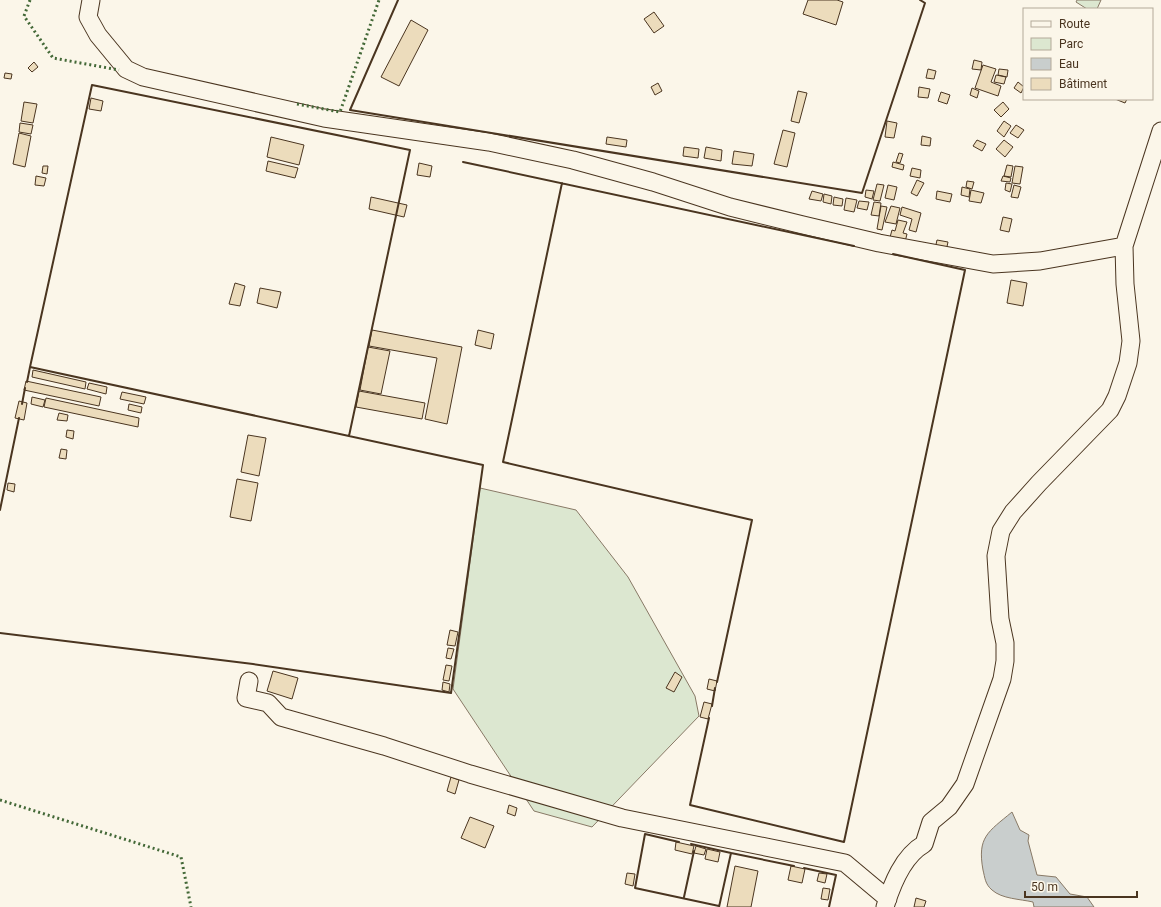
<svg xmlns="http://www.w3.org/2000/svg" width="1161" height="907" viewBox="0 0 1161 907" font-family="Roboto,sans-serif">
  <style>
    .green { fill: #dce7d0; stroke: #887966 }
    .water { fill: #c9cecd; stroke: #887966 }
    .building { fill: #ecdcbc; stroke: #4a3520 }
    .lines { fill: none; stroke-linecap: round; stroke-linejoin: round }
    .minor-casing { stroke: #4a3520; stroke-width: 19 }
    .minor { stroke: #fbf6e9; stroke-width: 17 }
    .hedge { stroke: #436837; stroke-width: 3; stroke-dasharray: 2 3; stroke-linecap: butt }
    .wall { stroke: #4a3520; stroke-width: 2 }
  </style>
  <rect width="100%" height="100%" fill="#fbf6e9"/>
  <!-- green -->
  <path class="green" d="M 1077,0 L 1101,0 L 1097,9 L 1087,9 L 1076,2 Z
    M 480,488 L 576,510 L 628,577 L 695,696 L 699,716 L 592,827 L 534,811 L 453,689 Z"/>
  <!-- water -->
  <path class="water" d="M 1012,812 L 1020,830 L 1029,835 L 1028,841 L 1037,875 L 1056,877 L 1070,894 L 1087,897 L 1094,907 L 1034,907 L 1033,902 C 1020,899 1002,899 992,890 C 985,884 985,878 983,870 C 977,837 988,832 1012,812 Z"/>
  <!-- building -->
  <path class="building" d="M 808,0 L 837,0 L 843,2 L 836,25 L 803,14 Z
    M 654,12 L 664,26 L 654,33 L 644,19 Z
    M 411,20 L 428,30 L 399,86 L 381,77 Z
    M 974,60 L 982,62 L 981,70 L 972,69 Z
    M 34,62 L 38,67 L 32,72 L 28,68 Z
    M 983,65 L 996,69 L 991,82 L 1001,86 L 998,96 L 975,88 Z
    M 928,69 L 936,71 L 934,79 L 926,78 Z
    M 999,69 L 1008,70 L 1007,77 L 998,75 Z
    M 5,73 L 12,74 L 11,79 L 4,78 Z
    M 996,75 L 1006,77 L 1004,84 L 994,82 Z
    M 1018,82 L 1024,87 L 1021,93 L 1014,88 Z
    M 658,83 L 662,91 L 655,95 L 651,87 Z
    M 919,87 L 930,89 L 928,98 L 918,97 Z
    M 972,88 L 979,91 L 977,98 L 970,95 Z
    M 798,91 L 807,93 L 799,123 L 791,121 Z
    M 941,92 L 950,95 L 947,104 L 938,101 Z
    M 91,98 L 103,101 L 101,111 L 89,109 Z
    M 1115,99 L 1127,99 L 1125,103 Z
    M 24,102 L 37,104 L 33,123 L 21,121 Z
    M 1003,102 L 1009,109 L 1001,117 L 994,110 Z
    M 887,121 L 897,123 L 894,138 L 885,137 Z
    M 1004,121 L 1011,126 L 1004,137 L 997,131 Z
    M 20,123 L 33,125 L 31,134 L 19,132 Z
    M 1016,125 L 1024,130 L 1018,138 L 1010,133 Z
    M 783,130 L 795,133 L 787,167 L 774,164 Z
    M 19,133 L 31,136 L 25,167 L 13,164 Z
    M 922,136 L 931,138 L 930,146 L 921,145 Z
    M 271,137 L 304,145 L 299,165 L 267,157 Z
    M 607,137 L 627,140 L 626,147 L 606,144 Z
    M 977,140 L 986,144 L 982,151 L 973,146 Z
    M 1004,140 L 1013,147 L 1005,157 L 996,149 Z
    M 684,147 L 699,149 L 698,158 L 683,156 Z
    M 706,147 L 722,150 L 721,161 L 704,158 Z
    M 734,151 L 754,154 L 752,166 L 732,164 Z
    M 899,153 L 903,154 L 900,163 L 896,162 Z
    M 268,161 L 298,168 L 295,178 L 266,171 Z
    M 893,162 L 904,165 L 903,170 L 892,167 Z
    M 419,163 L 432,166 L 430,177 L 417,175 Z
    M 1007,165 L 1013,166 L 1011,177 L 1004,176 Z
    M 43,166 L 48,166 L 47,174 L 42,173 Z
    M 1015,166 L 1023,167 L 1020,184 L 1012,183 Z
    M 912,168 L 921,170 L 920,178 L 910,176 Z
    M 36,176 L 46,178 L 44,186 L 35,185 Z
    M 1003,176 L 1011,178 L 1010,182 L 1001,181 Z
    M 917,180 L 924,183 L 917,196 L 911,193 Z
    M 967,181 L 974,182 L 972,189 L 966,187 Z
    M 1006,183 L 1012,184 L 1010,192 L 1005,190 Z
    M 877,184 L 884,185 L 880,201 L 873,200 Z
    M 888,185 L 897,187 L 894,200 L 885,198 Z
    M 1014,185 L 1021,187 L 1018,198 L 1011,197 Z
    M 962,187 L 970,189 L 969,197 L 961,195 Z
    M 866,190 L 874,191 L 872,199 L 865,197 Z
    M 971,190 L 984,193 L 981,203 L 969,201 Z
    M 812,191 L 823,194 L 821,201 L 809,199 Z
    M 937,191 L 952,194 L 950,202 L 936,199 Z
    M 824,194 L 832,196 L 831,204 L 823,202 Z
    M 371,197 L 407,205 L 404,217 L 369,209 Z
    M 834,197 L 843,199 L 842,206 L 833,205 Z
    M 846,198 L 857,200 L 854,212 L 844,210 Z
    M 859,201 L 869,202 L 867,210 L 857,208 Z
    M 874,202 L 881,203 L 879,216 L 871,215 Z
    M 881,206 L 887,207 L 882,230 L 877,229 Z
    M 891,206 L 900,208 L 896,224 L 885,222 Z
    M 902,207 L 921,213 L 916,232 L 909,230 L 912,219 L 900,215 Z
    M 1003,217 L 1012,219 L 1009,232 L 1000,230 Z
    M 898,220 L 907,222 L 903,233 L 907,234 L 904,246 L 889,241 L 892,230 L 895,231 Z
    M 937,240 L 948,242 L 946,251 L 935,249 Z
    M 1011,280 L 1027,283 L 1023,306 L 1007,303 Z
    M 235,283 L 245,286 L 240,306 L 229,304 Z
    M 260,288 L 281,292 L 277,308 L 257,303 Z
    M 372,330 L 462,347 L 447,424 L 425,419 L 437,358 L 369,346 Z
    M 478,330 L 494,334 L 491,349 L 475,345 Z
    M 368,347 L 390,351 L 381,394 L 360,390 Z
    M 33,370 L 86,382 L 85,389 L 32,377 Z
    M 26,381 L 101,397 L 99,406 L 24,390 Z
    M 89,383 L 107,387 L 106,394 L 87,389 Z
    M 359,391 L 425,403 L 422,419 L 356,407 Z
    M 122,392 L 146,397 L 144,404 L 120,399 Z
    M 32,397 L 45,400 L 43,407 L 31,404 Z
    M 46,398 L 139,418 L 138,427 L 44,407 Z
    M 19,401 L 27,403 L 24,420 L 15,418 Z
    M 129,404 L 142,407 L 141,413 L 128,410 Z
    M 59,413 L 68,415 L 67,421 L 57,420 Z
    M 67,430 L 74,431 L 73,439 L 66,437 Z
    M 248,435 L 266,438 L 259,476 L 241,472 Z
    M 61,449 L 67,450 L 66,459 L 59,458 Z
    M 237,479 L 258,483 L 251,521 L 230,517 Z
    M 8,483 L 15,484 L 14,492 L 7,490 Z
    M 450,630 L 458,632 L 455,646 L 447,645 Z
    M 448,648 L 454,649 L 451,659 L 446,658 Z
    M 446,665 L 452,666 L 449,681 L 443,680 Z
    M 273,671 L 298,678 L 292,699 L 267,691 Z
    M 675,672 L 682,677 L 674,692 L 666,688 Z
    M 709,679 L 717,681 L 715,691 L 707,689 Z
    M 443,682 L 450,684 L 449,692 L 442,690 Z
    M 704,702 L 712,704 L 708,719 L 700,717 Z
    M 451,777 L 459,780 L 455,794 L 447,791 Z
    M 509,805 L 517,808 L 515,816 L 507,813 Z
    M 470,817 L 494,826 L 485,848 L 461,838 Z
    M 676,842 L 694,846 L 692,854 L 675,850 Z
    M 696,846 L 706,849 L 704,855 L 694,853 Z
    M 707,849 L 720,852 L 718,862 L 705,859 Z
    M 735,866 L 758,871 L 751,907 L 727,907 Z
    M 791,866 L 805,869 L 802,883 L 788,880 Z
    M 627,873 L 635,874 L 633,886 L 625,884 Z
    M 819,873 L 827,874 L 825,883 L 817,881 Z
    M 823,888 L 830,889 L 828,900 L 821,899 Z
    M 916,898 L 926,901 L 924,907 L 914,907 Z"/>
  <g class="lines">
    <!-- minor casing -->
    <g class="minor-casing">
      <path id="minor" d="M 91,0 L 88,17 L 98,35 L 126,69 L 143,77 L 324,118 L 489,142 L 573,160 L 653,182 L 730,207 L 803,225 L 879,243 L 993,264 L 1040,261 L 1124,246
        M 249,681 L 246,698 L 268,703 L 281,717 L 384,746 L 470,774 L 622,818 L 845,863 L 888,899
        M 885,907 C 892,884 903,856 924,844 L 931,822 L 949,807 L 965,784 L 1002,679 L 1005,661 L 1005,643 L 1000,619 L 996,556 L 1001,531 L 1013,512 L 1039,483 L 1110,410 L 1117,396 L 1128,363 L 1131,341 L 1125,284 L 1124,246 L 1161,131"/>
    </g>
    <!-- minor -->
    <use href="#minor" class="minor"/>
    <!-- hedge -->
    <path class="hedge" d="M 30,0 L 24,16 L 53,58 L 119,70
      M 297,104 L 340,112 L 379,0
      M 0,800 L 181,857 L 191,907"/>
    <!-- wall -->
    <path class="wall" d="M 398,0 L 350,110 L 862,193 L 925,3 L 920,0
      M 92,85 L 410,150 L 349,436 L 30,367 Z
      M 463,162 L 854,246
      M 562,183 L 503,462 L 752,520 L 717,682
      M 22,404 L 25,388
      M 0,510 L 19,418
      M 0,633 L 253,664 L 451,693 L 483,465 L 30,367 L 27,382
      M 712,706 L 715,688
      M 709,718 L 690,805 L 844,842 L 965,270 L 893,254
      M 679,842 L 645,834 L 635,888 L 719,906
      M 691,844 L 731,853
      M 804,868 L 836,875 L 829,907
      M 684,897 L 694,851
      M 719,907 L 731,853 L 794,866"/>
  </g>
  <!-- legend -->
  <rect x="1023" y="8" width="130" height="92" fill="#fbf6e9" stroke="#b4a999"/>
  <rect x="1031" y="21" width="20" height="6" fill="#fbf6e9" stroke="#b4a999"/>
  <text x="1059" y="28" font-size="12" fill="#4a3520">Route</text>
  <rect x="1031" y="38" width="20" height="12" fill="#dce7d0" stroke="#b4a999"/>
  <text x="1059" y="48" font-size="12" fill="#4a3520">Parc</text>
  <rect x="1031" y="58" width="20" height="12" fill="#c9cecd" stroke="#b4a999"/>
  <text x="1059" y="68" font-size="12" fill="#4a3520">Eau</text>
  <rect x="1031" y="78" width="20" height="12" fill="#ecdcbc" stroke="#b4a999"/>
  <text x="1059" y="88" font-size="12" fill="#4a3520">Bâtiment</text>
  <!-- scale -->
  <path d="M1025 891v6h112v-6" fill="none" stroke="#4a3520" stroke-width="2"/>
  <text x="1031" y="891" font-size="12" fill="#4a3520" stroke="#fbf6e9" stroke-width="3" paint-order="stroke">50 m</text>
</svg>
